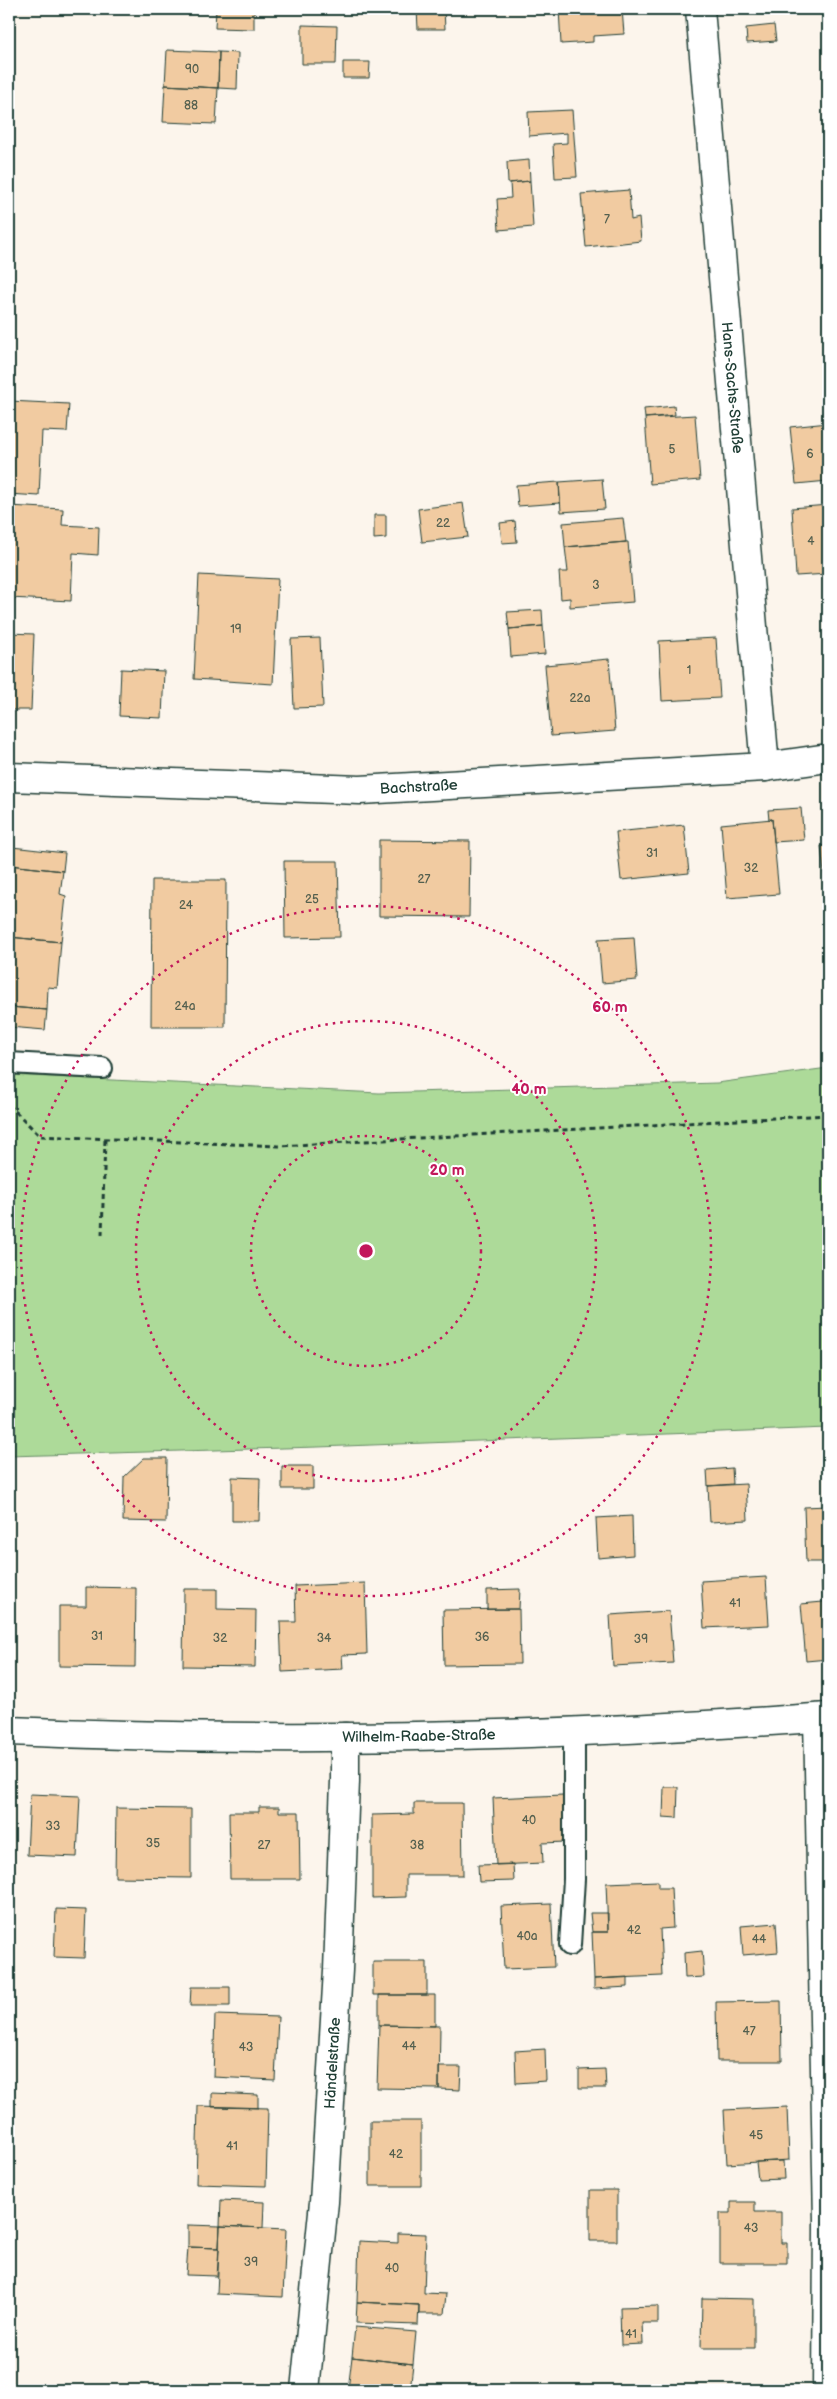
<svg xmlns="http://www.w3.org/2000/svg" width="837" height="2399" viewBox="0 0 837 2399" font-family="'Balsamiq Sans',sans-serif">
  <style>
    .green { fill: #adda99; stroke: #668c66 }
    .building { fill: #f1cba1; stroke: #1f3d34 }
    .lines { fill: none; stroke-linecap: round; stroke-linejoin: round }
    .service-casing { stroke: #1f3d34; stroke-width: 24 }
    .minor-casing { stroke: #1f3d34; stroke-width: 31 }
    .path { stroke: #1f3d34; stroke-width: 3; stroke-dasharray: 5 4; stroke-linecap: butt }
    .service { stroke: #fff; stroke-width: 20 }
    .minor { stroke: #fff; stroke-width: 28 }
    .ring { fill: none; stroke: #c2185b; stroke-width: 2.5; stroke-dasharray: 2.5 5 }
    .labels { text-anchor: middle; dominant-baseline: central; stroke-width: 4; stroke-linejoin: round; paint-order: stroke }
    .number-label { font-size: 12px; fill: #54604f }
    .street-label { font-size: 15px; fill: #1f3d34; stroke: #fff }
    .centre { fill: #c2185b; stroke: #fff; stroke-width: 2.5 }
    .ring-label { font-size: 15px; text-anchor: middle; font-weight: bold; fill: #c2185b; stroke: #fff; stroke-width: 4; stroke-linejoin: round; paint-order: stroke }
  </style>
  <rect width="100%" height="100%" fill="#fcf5ec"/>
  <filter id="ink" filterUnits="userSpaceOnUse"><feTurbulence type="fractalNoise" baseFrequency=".02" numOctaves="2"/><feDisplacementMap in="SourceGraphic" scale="10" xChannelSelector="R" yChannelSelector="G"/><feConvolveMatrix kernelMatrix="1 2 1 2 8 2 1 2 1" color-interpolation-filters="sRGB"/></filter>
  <g filter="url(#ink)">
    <!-- green -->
    <path class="green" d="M 828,1068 L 828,1428 L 318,1447 L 9,1456 L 9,1075 L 379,1093 L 717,1083 Z"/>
    <!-- building -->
    <path class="building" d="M 216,9 L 254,9 L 254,29 L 215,28 Z
      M 417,9 L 444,9 L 445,29 L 418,29 Z
      M 559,9 L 622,9 L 624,34 L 593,36 L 593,42 L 561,44 Z
      M 302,25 L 337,26 L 336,64 L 302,64 Z
      M 774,25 L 776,41 L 747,43 L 746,28 Z
      M 167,50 L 219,52 L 218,88 L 165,85 Z
      M 219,52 L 238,53 L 237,89 L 218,88 Z
      M 343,62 L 370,62 L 369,78 L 343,78 Z
      M 165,85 L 218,88 L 216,124 L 163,122 Z
      M 572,110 L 577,177 L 555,178 L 553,144 L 567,143 L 567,133 L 529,136 L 528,112 Z
      M 529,160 L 530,181 L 508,183 L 507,162 Z
      M 530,181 L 533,227 L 499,230 L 497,199 L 511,198 L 510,183 Z
      M 629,190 L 631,220 L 639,218 L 641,241 L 586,247 L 581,194 Z
      M 826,385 L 828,385 L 828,409 L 827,409 Z
      M 9,401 L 69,404 L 67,432 L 42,431 L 39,496 L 9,494 Z
      M 674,406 L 675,415 L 645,418 L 644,409 Z
      M 695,415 L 700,480 L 650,484 L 645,418 Z
      M 828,423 L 828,481 L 796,484 L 790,427 Z
      M 602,479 L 605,509 L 561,512 L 559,482 Z
      M 559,482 L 560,503 L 518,506 L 516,485 Z
      M 463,503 L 468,537 L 422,542 L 418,509 Z
      M 828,505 L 828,574 L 796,576 L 792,508 Z
      M 9,506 L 63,509 L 62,525 L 99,527 L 98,555 L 73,553 L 71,601 L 9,598 Z
      M 374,515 L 386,515 L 386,538 L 374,539 Z
      M 623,518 L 626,542 L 565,547 L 563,523 Z
      M 515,521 L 517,542 L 502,543 L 500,523 Z
      M 626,542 L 628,542 L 633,602 L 570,607 L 570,598 L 561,599 L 559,572 L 568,572 L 565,547 Z
      M 199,575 L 278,579 L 273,684 L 194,679 Z
      M 542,610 L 543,626 L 509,629 L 507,612 Z
      M 543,626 L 545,654 L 511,657 L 509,629 Z
      M 9,633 L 34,634 L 31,710 L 9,710 Z
      M 320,638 L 323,707 L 294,708 L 291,639 Z
      M 716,638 L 720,698 L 662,701 L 659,641 Z
      M 609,659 L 615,731 L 551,736 L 545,665 Z
      M 121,669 L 164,671 L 162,718 L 119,716 Z
      M 801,808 L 804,840 L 774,842 L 772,819 L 769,820 L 768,810 Z
      M 772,819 L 779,894 L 727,898 L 721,824 Z
      M 684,825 L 689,873 L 621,880 L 616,832 Z
      M 379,840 L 470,841 L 469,917 L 379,916 Z
      M 828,845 L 828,909 L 821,846 Z
      M 12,847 L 65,853 L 63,871 L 10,865 Z
      M 284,861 L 338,861 L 340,937 L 285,938 Z
      M 9,865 L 63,871 L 60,894 L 66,896 L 61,942 L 9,937 Z
      M 152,880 L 226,880 L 225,1027 L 151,1027 Z
      M 9,937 L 61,942 L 57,988 L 48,987 L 47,1010 L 9,1007 Z
      M 634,937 L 637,980 L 602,983 L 598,939 Z
      M 9,1007 L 47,1010 L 45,1030 L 9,1027 Z
      M 144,1458 L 167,1458 L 166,1522 L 123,1521 L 124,1477 Z
      M 282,1466 L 313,1466 L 313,1489 L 282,1489 Z
      M 732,1468 L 733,1484 L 708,1486 L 707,1470 Z
      M 232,1477 L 260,1478 L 259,1521 L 232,1521 Z
      M 746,1484 L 748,1520 L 710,1522 L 708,1486 Z
      M 828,1506 L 828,1562 L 806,1562 L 804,1507 Z
      M 632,1516 L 633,1555 L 598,1558 L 596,1518 Z
      M 828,1575 L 828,1659 L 806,1661 L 801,1604 L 823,1602 L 821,1576 Z
      M 766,1577 L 769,1625 L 704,1628 L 701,1581 Z
      M 365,1583 L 367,1654 L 342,1655 L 343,1669 L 282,1672 L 280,1622 L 296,1622 L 295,1586 Z
      M 86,1587 L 136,1588 L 135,1667 L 59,1666 L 59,1606 L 86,1606 Z
      M 184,1589 L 217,1589 L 217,1609 L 256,1610 L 255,1667 L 183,1666 Z
      M 520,1589 L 519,1609 L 487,1609 L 487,1590 Z
      M 519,1609 L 520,1664 L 444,1665 L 443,1610 Z
      M 669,1611 L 673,1663 L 613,1666 L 610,1615 Z
      M 664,1787 L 678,1787 L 677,1818 L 663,1817 Z
      M 30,1794 L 80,1796 L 77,1857 L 27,1855 Z
      M 563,1795 L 565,1842 L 542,1843 L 543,1863 L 496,1865 L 493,1798 Z
      M 414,1803 L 462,1803 L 463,1875 L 406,1875 L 406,1897 L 372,1898 L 372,1815 L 414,1814 Z
      M 259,1807 L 279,1807 L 279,1812 L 299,1812 L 300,1879 L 230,1879 L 229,1812 L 259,1812 Z
      M 116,1808 L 191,1809 L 191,1878 L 115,1877 Z
      M 513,1864 L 514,1881 L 479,1882 L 478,1865 Z
      M 658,1881 L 658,1888 L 671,1888 L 673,1928 L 660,1929 L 662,1976 L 594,1979 L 592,1932 L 608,1932 L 606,1883 Z
      M 551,1904 L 554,1967 L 504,1969 L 501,1906 Z
      M 56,1909 L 86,1910 L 84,1958 L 54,1957 Z
      M 590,1913 L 608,1913 L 608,1932 L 592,1932 Z
      M 776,1923 L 778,1952 L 743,1955 L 741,1926 Z
      M 702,1951 L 704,1977 L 685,1978 L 684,1953 Z
      M 373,1962 L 427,1962 L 427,1995 L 373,1995 Z
      M 628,1977 L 628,1987 L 594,1989 L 594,1979 Z
      M 191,1987 L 230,1987 L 230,2006 L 190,2006 Z
      M 379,1995 L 435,1995 L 435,2026 L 379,2025 Z
      M 781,2001 L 782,2061 L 717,2061 L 716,2002 Z
      M 215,2015 L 278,2017 L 275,2080 L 213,2077 Z
      M 379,2025 L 440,2026 L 439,2089 L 377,2088 Z
      M 545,2049 L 546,2081 L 516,2083 L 515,2051 Z
      M 439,2067 L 461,2067 L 460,2090 L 439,2089 Z
      M 605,2069 L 606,2088 L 579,2088 L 579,2070 Z
      M 212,2093 L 258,2095 L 258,2108 L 212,2107 Z
      M 198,2106 L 268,2108 L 266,2186 L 196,2184 Z
      M 787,2107 L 789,2160 L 727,2164 L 724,2110 Z
      M 370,2121 L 421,2121 L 421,2186 L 370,2186 Z
      M 783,2161 L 784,2179 L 758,2180 L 756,2162 Z
      M 590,2190 L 617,2190 L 617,2241 L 590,2241 Z
      M 221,2200 L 264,2202 L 263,2228 L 220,2226 Z
      M 731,2202 L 755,2202 L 755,2212 L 781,2212 L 781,2243 L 787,2243 L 787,2263 L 720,2263 L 720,2213 L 731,2213 Z
      M 188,2225 L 220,2226 L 219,2248 L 188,2247 Z
      M 220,2226 L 286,2229 L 283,2297 L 217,2294 Z
      M 398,2233 L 426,2234 L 424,2293 L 446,2294 L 444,2314 L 419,2314 L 419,2305 L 357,2302 L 359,2241 L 398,2243 Z
      M 188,2247 L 219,2248 L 217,2276 L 186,2275 Z
      M 702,2298 L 754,2299 L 754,2348 L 701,2348 Z
      M 357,2302 L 419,2305 L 418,2325 L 356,2323 Z
      M 658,2306 L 658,2323 L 642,2323 L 643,2344 L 621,2345 L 620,2307 Z
      M 355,2327 L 416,2332 L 413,2364 L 352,2357 Z
      M 352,2357 L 413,2364 L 410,2390 L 348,2390 Z"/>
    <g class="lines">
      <!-- service casing -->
      <g class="service-casing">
        <path id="service" d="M 9,1063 L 102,1068
          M 570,1945 L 574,1879 L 574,1732"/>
      </g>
      <!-- minor casing -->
      <g class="minor-casing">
        <g id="minor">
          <path id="s1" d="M 700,9 L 765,767"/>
          <path id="s2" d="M 9,777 L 360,790 L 765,767 L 828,758"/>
          <path d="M 818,1718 L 828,2222 L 827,2390"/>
          <path id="s3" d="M 9,1731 C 282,1743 556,1737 828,1717"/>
          <path id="s4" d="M 305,2390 L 324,2202 L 338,1970 L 345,1781 L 345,1737"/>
        </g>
      </g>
      <!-- path -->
      <path class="path" d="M 9,1105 L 40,1136 L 278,1146 L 828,1115
        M 102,1235 L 105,1139"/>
      <!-- service -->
      <use href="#service" class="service"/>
      <!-- minor -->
      <use href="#minor" class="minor"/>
    </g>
  </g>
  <!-- distance rings -->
  <g class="ring">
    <circle cx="366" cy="1251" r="115"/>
    <circle cx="366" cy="1251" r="230"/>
    <circle cx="366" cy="1251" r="345"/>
  </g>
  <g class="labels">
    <!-- number labels -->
    <g class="number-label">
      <text x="192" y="69">90</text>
      <text x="191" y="105">88</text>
      <text x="607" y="219">7</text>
      <text x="672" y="449">5</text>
      <text x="810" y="454">6</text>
      <text x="443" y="523">22</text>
      <text x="811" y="541">4</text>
      <text x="596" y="585">3</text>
      <text x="236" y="629">19</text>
      <text x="689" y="670">1</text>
      <text x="580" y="698">22a</text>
      <text x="652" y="853">31</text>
      <text x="751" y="868">32</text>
      <text x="424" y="879">27</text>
      <text x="312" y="899">25</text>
      <text x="186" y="905">24</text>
      <text x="185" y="1006">24a</text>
      <text x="735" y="1603">41</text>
      <text x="97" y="1636">31</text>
      <text x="482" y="1637">36</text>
      <text x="220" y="1638">32</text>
      <text x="324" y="1638">34</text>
      <text x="641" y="1639">39</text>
      <text x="529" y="1820">40</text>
      <text x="53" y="1826">33</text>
      <text x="153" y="1843">35</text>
      <text x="264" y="1845">27</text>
      <text x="417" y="1845">38</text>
      <text x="634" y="1930">42</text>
      <text x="527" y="1936">40a</text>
      <text x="759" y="1939">44</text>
      <text x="749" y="2031">47</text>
      <text x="409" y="2046">44</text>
      <text x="246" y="2047">43</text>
      <text x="756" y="2135">45</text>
      <text x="232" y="2146">41</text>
      <text x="396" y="2154">42</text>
      <text x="751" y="2228">43</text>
      <text x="251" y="2262">39</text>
      <text x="392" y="2268">40</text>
      <text x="631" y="2334">41</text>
    </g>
    <!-- street labels -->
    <g class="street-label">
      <text stroke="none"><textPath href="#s1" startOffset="380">Hans-Sachs-Straße</textPath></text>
      <text stroke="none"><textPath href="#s2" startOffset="410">Bachstraße</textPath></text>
      <text stroke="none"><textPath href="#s3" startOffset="410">Wilhelm-Raabe-Straße</textPath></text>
      <text stroke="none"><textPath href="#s4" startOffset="328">Händelstraße</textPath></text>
    </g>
  </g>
  <circle cx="366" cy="1251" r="8" class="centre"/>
  <g class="ring-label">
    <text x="610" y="1012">60 m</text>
    <text x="529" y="1094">40 m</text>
    <text x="447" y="1175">20 m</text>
  </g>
  <!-- margin -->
  <rect width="837" height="2399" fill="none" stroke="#fff" stroke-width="30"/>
  <rect x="15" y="15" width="807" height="2369" fill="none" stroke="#1f3d34" stroke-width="2" filter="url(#ink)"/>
</svg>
